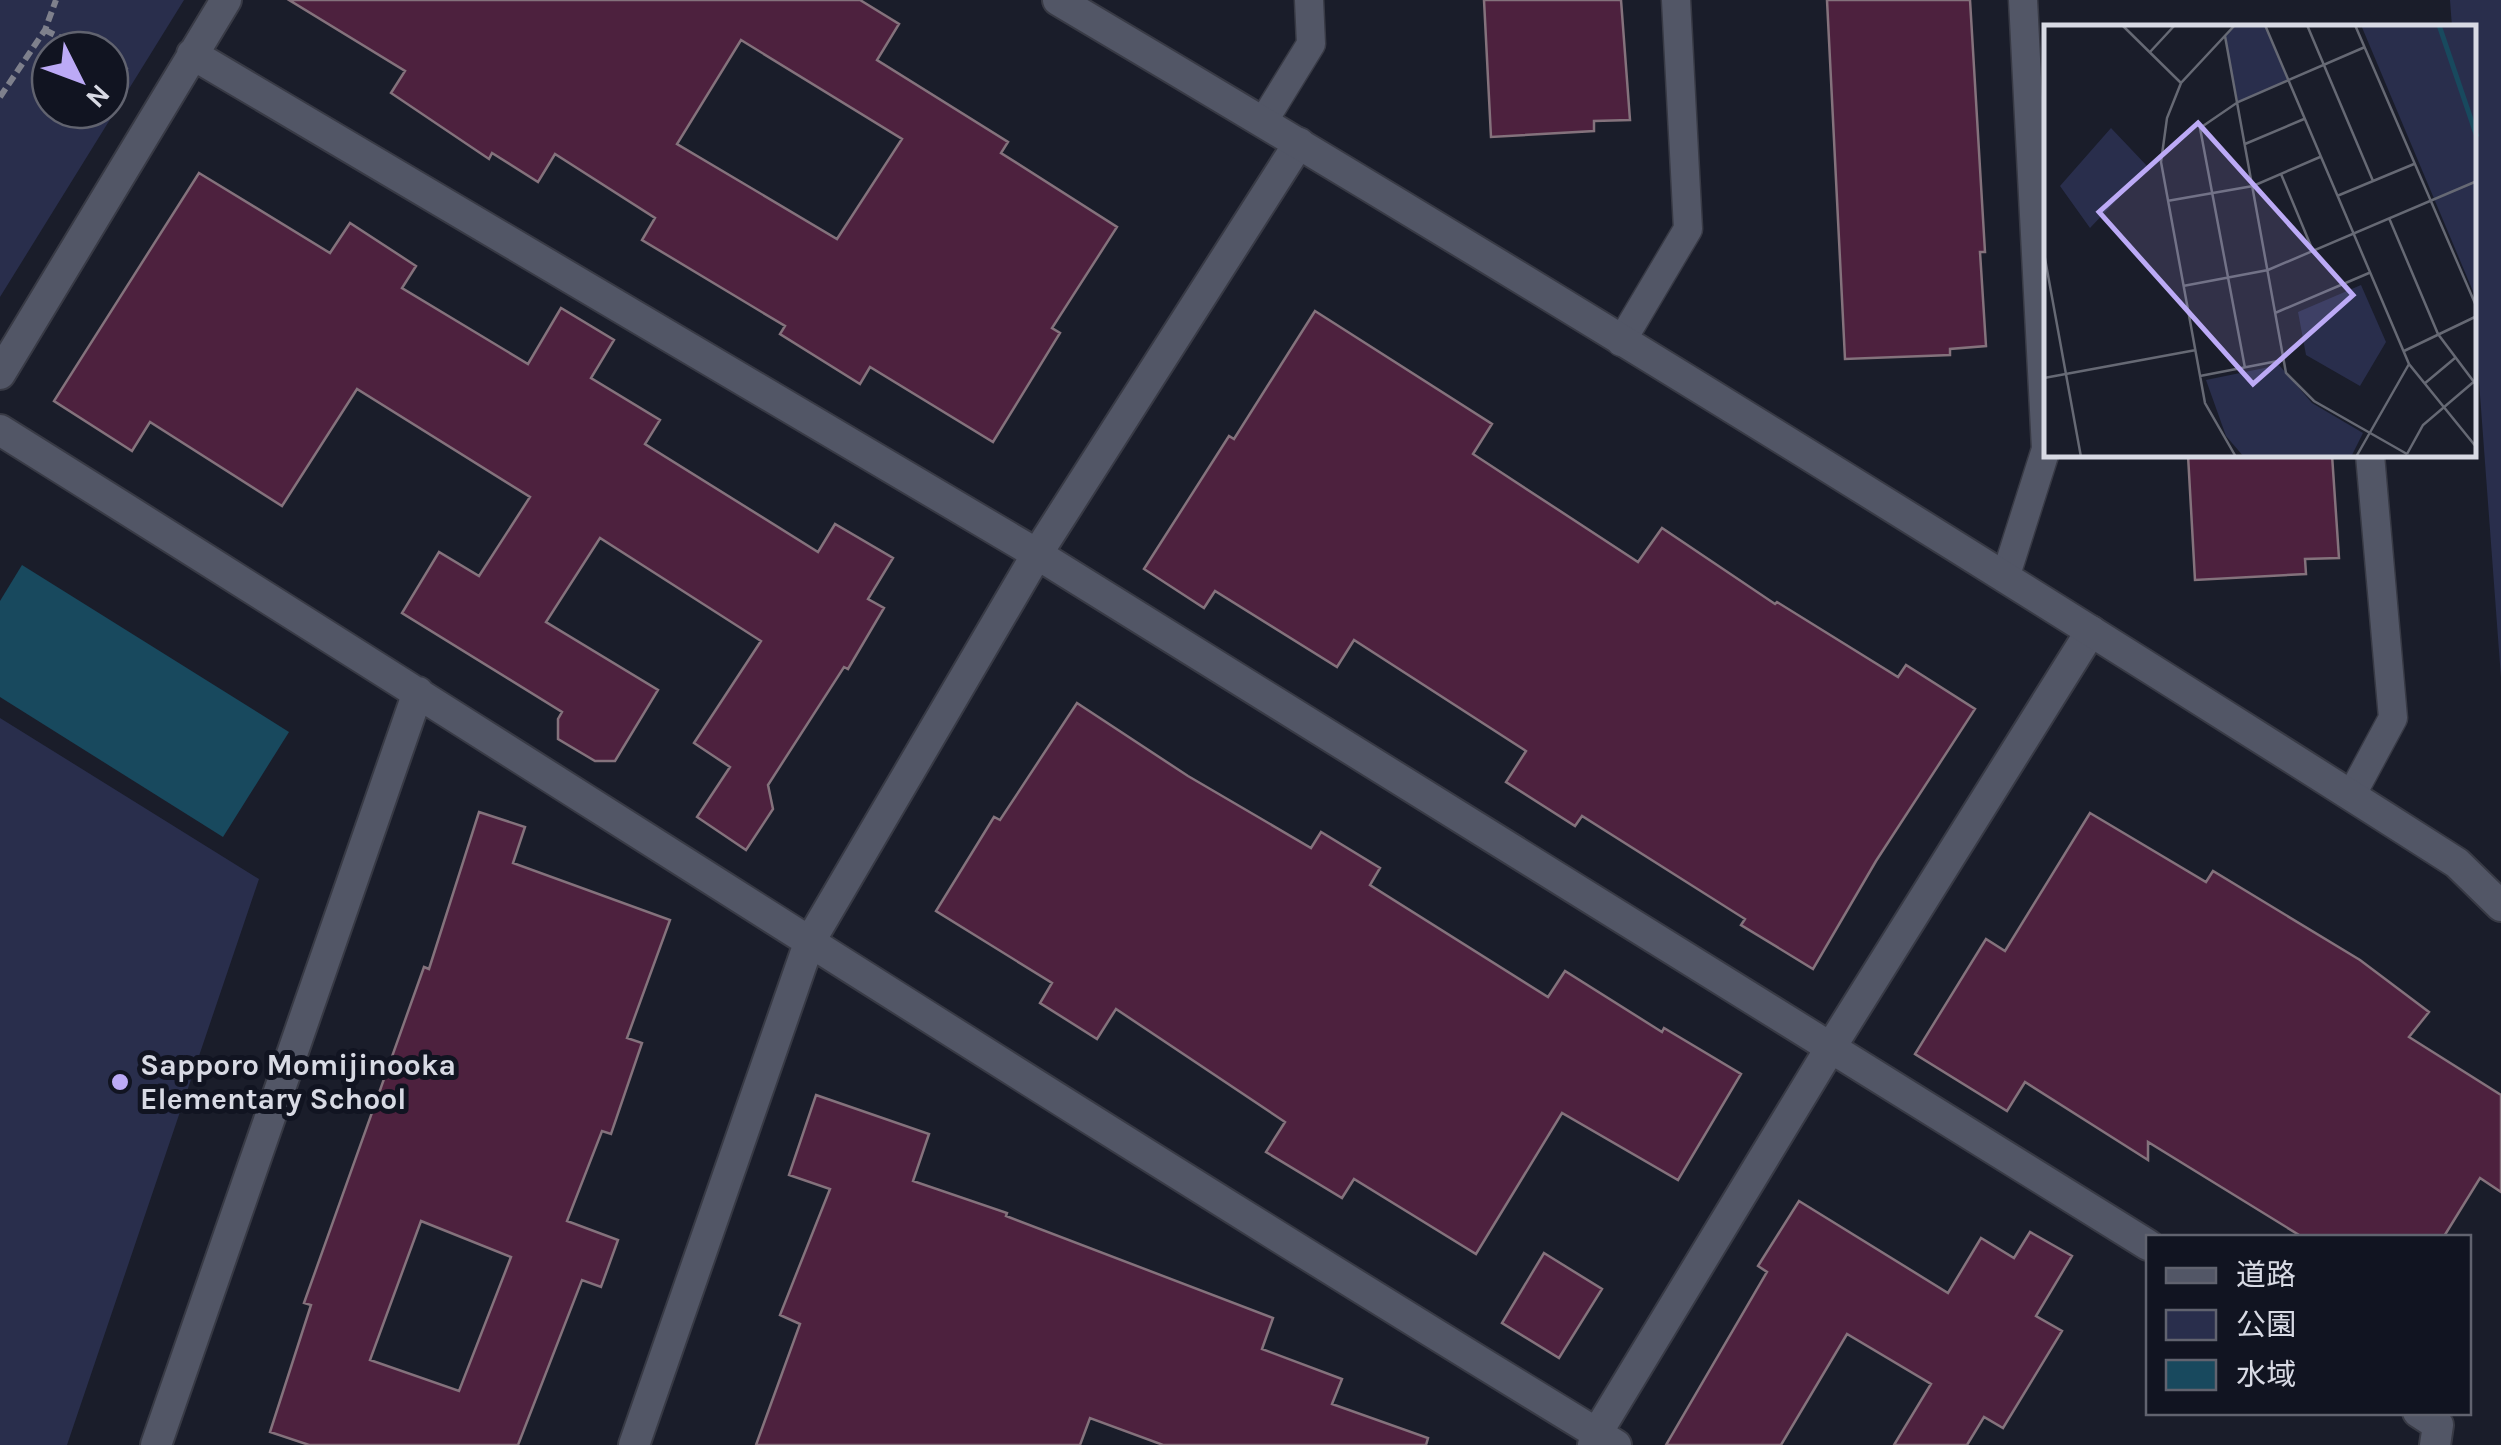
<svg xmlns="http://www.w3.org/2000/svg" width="2501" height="1445" viewBox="0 0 2501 1445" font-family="Karla,'Noto Sans JP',sans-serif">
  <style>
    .green { fill: #292e4c; fill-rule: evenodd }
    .water { fill: #18495e }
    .building { fill: #4d213e; stroke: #84727c; stroke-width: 2.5; fill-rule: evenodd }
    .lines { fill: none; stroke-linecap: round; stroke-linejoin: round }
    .lane-casing { stroke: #383a45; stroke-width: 31 }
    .street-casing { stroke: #383a45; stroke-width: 34 }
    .secondary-casing { stroke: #383a45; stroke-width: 34 }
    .path { stroke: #7e808c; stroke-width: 6; stroke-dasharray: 10 5; stroke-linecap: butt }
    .lane { stroke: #525666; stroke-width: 28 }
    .street { stroke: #525666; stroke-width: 30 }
    .secondary { stroke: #525666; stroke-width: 30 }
    .poi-dot { fill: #bcaaf6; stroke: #111421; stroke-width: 4 }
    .labels { text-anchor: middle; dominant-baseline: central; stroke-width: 10; stroke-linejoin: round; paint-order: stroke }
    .poi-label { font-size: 30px; font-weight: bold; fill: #d8dae4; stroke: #111421; text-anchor: start }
    .inset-river { fill: none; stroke: #18495e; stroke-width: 5 }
    .inset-road { fill: none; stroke: #666974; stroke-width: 2.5 }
    .view { fill: #bcaaf6; fill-opacity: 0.15; stroke: #bcaaf6; stroke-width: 5 }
    .inset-edge { fill: none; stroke: #d8dae4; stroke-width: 5 }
  </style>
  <rect width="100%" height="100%" fill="#1a1d2a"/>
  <!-- green -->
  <path class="green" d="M 0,0 L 184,0 L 0,297 ZM 50,50 L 110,50 L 110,110 L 50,110 Z
    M 2450,0 L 2501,0 L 2501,678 L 2474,314 L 2474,28 L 2452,27 Z
    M 0,718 L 259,879 L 67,1445 L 0,1445 Z"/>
  <!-- water -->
  <path class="water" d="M 22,565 L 289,732 L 223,837 L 0,697 L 0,601 Z"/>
  <!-- building -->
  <path class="building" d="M 289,0 L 860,0 L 899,24 L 877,60 L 1008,142 L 1001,153 L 1117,227 L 1052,328 L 1060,333 L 993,442 L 870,367 L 860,384 L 780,334 L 785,326 L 642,240 L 655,218 L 555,154 L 538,182 L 492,153 L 489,159 L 391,93 L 405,71 ZM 741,40 L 902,139 L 837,239 L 677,144 Z
    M 1484,0 L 1621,0 L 1630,120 L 1594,121 L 1594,131 L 1491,137 Z
    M 1827,0 L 1970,0 L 1985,252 L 1980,252 L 1986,346 L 1950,349 L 1950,355 L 1845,359 Z
    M 199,173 L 330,253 L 350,223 L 416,266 L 402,288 L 528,364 L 561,308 L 614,340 L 591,378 L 660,420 L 645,444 L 818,552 L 835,524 L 893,558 L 868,599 L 884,608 L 848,669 L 844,667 L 768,785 L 773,809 L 746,850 L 697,817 L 730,767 L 694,743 L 761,641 L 600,538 L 546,622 L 658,690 L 615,761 L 595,761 L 558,739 L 558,719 L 562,712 L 402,613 L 439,552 L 479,576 L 530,497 L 357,389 L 282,506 L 150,422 L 132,451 L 54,401 Z
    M 1315,311 L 1492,424 L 1473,454 L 1638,562 L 1662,528 L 1775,604 L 1777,602 L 1898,677 L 1906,665 L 1975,709 L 1876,861 L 1813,969 L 1741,925 L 1745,919 L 1582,816 L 1575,826 L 1506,782 L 1526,751 L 1354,640 L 1337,667 L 1215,591 L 1204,608 L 1144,569 L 1229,436 L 1234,439 Z
    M 2188,455 L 2332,455 L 2339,558 L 2305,559 L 2306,574 L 2195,580 Z
    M 1077,703 L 1188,776 L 1311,848 L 1321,832 L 1380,868 L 1370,885 L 1548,997 L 1565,971 L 1662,1032 L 1664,1028 L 1741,1074 L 1678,1180 L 1562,1113 L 1476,1254 L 1354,1179 L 1342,1198 L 1266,1152 L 1285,1122 L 1116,1009 L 1097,1039 L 1040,1003 L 1052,983 L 936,911 L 994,817 L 1000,820 Z
    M 479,812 L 525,827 L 513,863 L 670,920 L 627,1038 L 642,1043 L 611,1134 L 602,1131 L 567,1221 L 618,1240 L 601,1287 L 582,1280 L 518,1445 L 309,1445 L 270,1432 L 311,1305 L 304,1303 L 424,967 L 429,969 ZM 421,1221 L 511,1257 L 459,1391 L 370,1360 Z
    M 2090,813 L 2206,882 L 2213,871 L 2360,960 L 2429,1012 L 2409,1037 L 2501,1095 L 2501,1192 L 2480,1178 L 2443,1238 L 2304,1238 L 2148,1142 L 2148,1160 L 2025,1082 L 2007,1111 L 1915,1054 L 1986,939 L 2005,951 Z
    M 816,1095 L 929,1134 L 913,1181 L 1007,1213 L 1006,1216 L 1273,1318 L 1262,1349 L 1342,1379 L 1332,1404 L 1428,1438 L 1426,1445 L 1163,1445 L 1090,1418 L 1080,1445 L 756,1445 L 800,1324 L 780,1315 L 830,1189 L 789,1175 Z
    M 1799,1201 L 1948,1293 L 1981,1238 L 2014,1258 L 2030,1232 L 2072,1256 L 2036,1316 L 2062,1331 L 2003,1428 L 1984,1417 L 1967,1445 L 1894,1445 L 1931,1384 L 1847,1334 L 1781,1445 L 1666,1445 L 1767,1272 L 1758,1266 Z
    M 1544,1253 L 1602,1289 L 1559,1358 L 1502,1323 Z"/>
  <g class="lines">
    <!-- lane casing -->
    <g class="lane-casing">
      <path id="lane" d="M 1263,122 L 1311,44 L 1309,0
        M 1621,342 L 1688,229 L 1676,0
        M 2005,578 L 2046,449 L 2023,0
        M 2351,796 L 2393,718 L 2370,455"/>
    </g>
    <!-- street casing -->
    <g class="street-casing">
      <path id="street" d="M 192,54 L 1037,554 L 2148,1245
        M 0,374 L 226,0
        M 0,430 C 539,767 1073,1114 1616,1445
        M 2418,1412 L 2438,1425 L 2435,1445
        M 156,1445 L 418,692
        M 634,1445 L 809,943 L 1037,554 L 1299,143
        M 1593,1445 L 1597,1433 L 1831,1047 L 2091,631"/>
    </g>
    <!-- secondary casing -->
    <g class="secondary-casing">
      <path id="secondary" d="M 1058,0 C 1529,279 1995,568 2457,863 L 2501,906"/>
    </g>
    <!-- path -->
    <path class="path" d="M 45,30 L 85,50
      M 110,62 L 127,71
      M 0,97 L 45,30 L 56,0"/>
    <!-- lane -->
    <use href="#lane" class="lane"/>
    <!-- street -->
    <use href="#street" class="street"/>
    <!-- secondary -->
    <use href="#secondary" class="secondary"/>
  </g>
  <!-- markers -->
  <circle class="poi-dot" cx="120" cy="1082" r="10"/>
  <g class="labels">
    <!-- poi labels -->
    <g class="poi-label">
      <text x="140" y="1065">Sapporo Momijinooka<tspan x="140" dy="34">Elementary School</tspan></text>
    </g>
  </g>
  <!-- overview -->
  <g transform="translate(2044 25)">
    <rect width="432" height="432" fill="#1a1d2a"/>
    <path d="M 191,0 L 221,0 L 244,55 L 194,77 L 181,11 ZM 317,0 L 432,0 L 432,273 L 431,271 ZM 67,103 L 104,142 L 46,203 L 16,161 ZM 317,260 L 342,317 L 316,361 L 262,330 L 254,287 ZM 235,340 L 268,378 L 319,408 L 307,432 L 200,432 L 182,411 L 162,355 Z" fill="#292e4c"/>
    <path class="inset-river" d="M 395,0 L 433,112"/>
    <path class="inset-road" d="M 78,0 L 137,58M 191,0 L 137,58 L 123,93 L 117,137 L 161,378 L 192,432M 221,0 L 365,339 L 433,423M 263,0 L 329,156M 311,0 L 433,283M 181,11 L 242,348 L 270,376 L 363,429M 106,27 L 131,0M 201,119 L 260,94M 237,149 L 269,226M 293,171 L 370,139M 123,176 L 209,161 L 276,132M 345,193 L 394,309 L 433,361M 0,228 L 37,432M 139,261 L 224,245 L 433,156M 231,288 L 325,248M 360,326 L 433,291M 201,343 L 156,103 L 194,77 L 321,22M 156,351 L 239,335M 0,353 L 152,325M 380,359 L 411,333M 363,429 L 379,400 L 433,354M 312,432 L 365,339"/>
    <path class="view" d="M 154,98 L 309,270 L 209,359 L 55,187 Z"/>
    <rect width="432" height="432" class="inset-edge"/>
  </g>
  <!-- legend -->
  <rect x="2146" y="1235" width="325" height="180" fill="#111421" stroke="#61636f" stroke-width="2.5"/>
  <rect x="2166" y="1268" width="50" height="15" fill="#525666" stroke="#61636f" stroke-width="2.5"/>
  <text x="2236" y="1285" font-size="30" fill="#d8dae4">道路</text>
  <rect x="2166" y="1310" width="50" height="30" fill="#292e4c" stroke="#61636f" stroke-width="2.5"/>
  <text x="2236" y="1335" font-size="30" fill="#d8dae4">公園</text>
  <rect x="2166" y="1360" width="50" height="30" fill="#18495e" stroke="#61636f" stroke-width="2.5"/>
  <text x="2236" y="1385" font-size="30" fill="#d8dae4">水域</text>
  <!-- north arrow -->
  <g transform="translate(80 80) rotate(132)"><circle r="48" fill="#111421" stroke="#61636f" stroke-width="2.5"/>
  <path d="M0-8L18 38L0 25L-18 38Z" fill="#bcaaf6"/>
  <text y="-15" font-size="28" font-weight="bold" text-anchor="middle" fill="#d8dae4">N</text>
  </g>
</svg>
